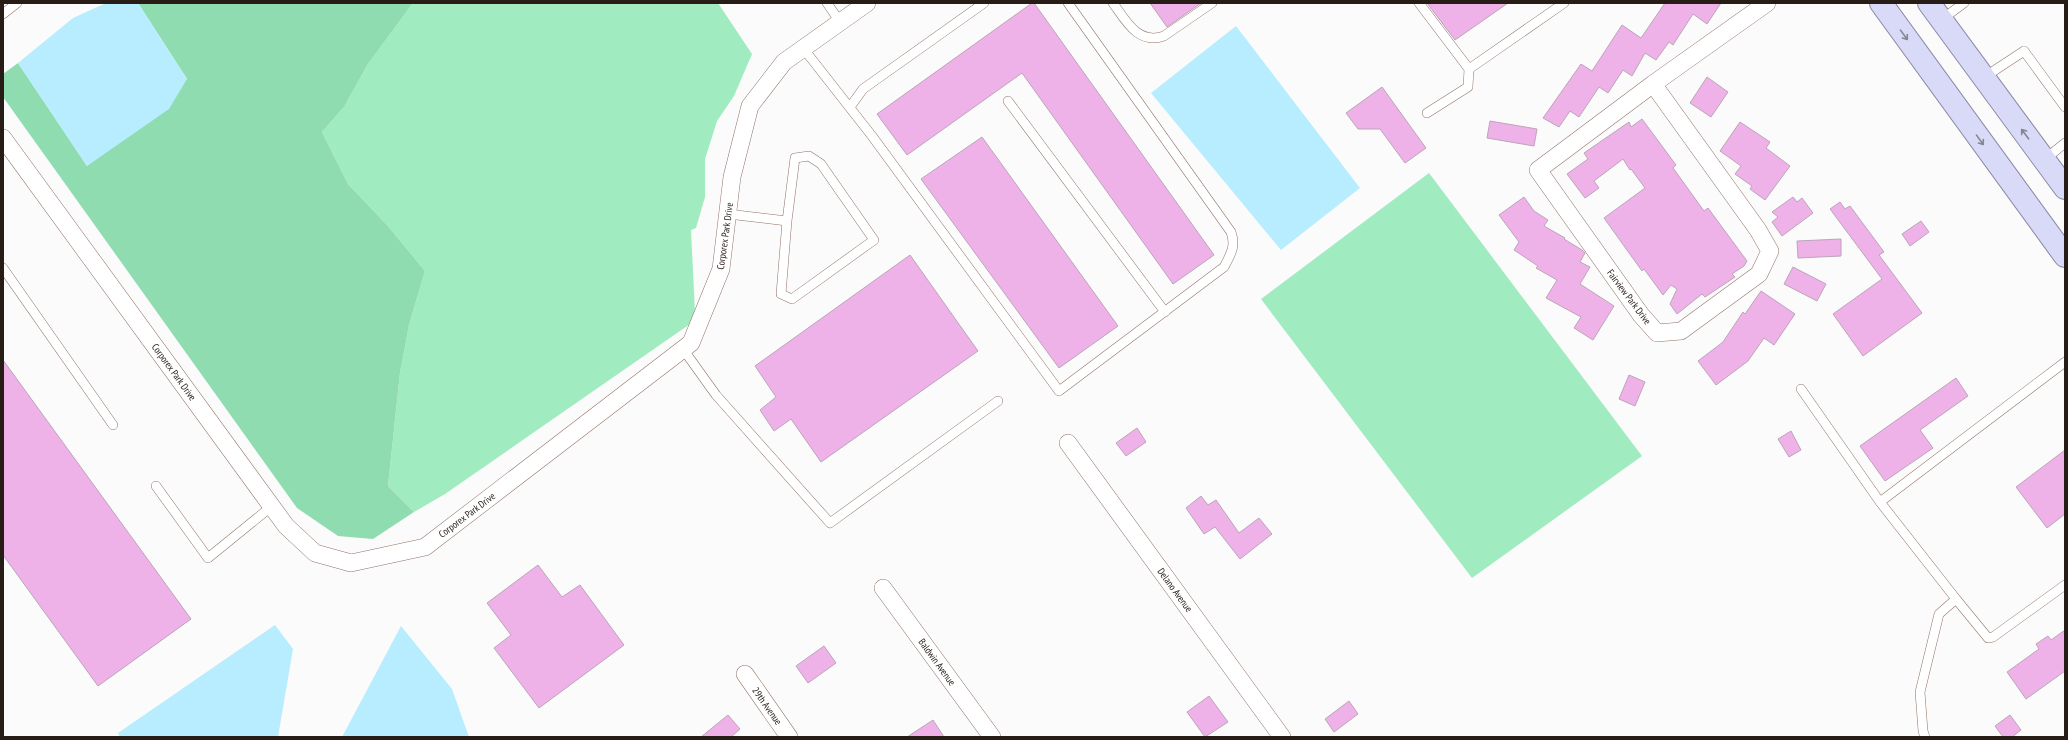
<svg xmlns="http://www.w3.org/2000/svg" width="2068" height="740" viewBox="0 0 2068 740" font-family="'PT Sans Narrow',sans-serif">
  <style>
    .green { fill: #a0ebc0 }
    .forest { fill: #8fdcb0 }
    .water { fill: #b7edfe }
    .building { fill: #eeb2e8; stroke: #bca4ba }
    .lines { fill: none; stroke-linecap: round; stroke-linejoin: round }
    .service-casing { stroke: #927468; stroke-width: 10 }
    .minor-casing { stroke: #927468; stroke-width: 18 }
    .primary-casing { stroke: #8a87a5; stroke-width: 24 }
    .service { stroke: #fff; stroke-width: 9 }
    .minor { stroke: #fff; stroke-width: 17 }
    .primary { stroke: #d8daf7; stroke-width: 22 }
    .oneway { stroke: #898492 }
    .labels { text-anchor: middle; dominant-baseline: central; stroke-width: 3; stroke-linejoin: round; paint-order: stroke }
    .street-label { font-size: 10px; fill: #281c17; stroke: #fff }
  </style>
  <rect width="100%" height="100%" fill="#fbfbfb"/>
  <!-- green -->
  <path class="green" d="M 413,3 L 718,3 L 752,54 L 734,96 L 717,121 L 705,159 L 705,197 L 696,228 L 691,230 L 695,313 L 690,324 L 445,494 L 414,512 L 388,486 L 400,373 L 409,325 L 425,271 L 387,225 L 348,184 L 322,132 L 344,107 L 368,64 Z
    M 1429,173 L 1642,456 L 1472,578 L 1261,299 Z"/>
  <!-- forest -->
  <path class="forest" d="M 138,3 L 413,3 L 368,64 L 344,107 L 322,132 L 348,184 L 387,225 L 425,271 L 409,325 L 400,373 L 388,486 L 414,512 L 373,539 L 338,536 L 297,508 L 3,97 L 3,74 L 18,63 L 87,166 L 187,79 Z"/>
  <!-- water -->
  <path class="water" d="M 106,3 L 138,3 L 187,79 L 169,109 L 87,166 L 18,63 L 73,18 Z
    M 1236,26 L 1360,188 L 1281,250 L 1151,93 Z
    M 275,625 L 293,649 L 278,737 L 120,737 L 118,733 Z
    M 401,626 L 452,689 L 469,737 L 342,737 Z"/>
  <!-- building -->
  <path class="building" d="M 1032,3 L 1034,3 L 1214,255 L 1173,284 L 1022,73 L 907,155 L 877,114 Z
    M 1150,3 L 1201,3 L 1167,27 Z
    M 1427,3 L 1508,3 L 1455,40 Z
    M 1665,3 L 1721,3 L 1707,24 L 1693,14 L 1673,45 L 1669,42 L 1656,60 L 1645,53 L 1632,76 L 1623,70 L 1608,93 L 1599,87 L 1579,117 L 1570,111 L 1559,127 L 1543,118 L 1581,64 L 1592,71 L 1622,25 L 1641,38 Z
    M 1707,77 L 1728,92 L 1711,117 L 1690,103 Z
    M 1382,87 L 1426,148 L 1405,163 L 1380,129 L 1358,129 L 1346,113 Z
    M 1642,119 L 1676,165 L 1673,168 L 1704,211 L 1708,208 L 1747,261 L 1744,266 L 1732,274 L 1735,277 L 1705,297 L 1702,294 L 1677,314 L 1670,304 L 1677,289 L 1671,285 L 1663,295 L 1644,269 L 1642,271 L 1604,218 L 1645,188 L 1631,169 L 1630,170 L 1623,159 L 1594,181 L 1599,188 L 1585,198 L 1567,174 L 1588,159 L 1584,153 L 1629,122 L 1631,127 Z
    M 1490,121 L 1537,129 L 1534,146 L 1487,138 Z
    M 1740,122 L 1770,142 L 1766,148 L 1790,166 L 1765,200 L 1750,189 L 1752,186 L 1735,174 L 1741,166 L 1720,151 Z
    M 982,137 L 1118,326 L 1059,368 L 921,179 Z
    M 1524,197 L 1534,211 L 1548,220 L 1544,226 L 1565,238 L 1564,239 L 1582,250 L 1585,253 L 1580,262 L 1590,267 L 1580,284 L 1614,306 L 1593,340 L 1574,328 L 1581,317 L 1546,298 L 1557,280 L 1536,268 L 1538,266 L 1514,250 L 1519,242 L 1499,215 Z
    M 1793,197 L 1797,202 L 1802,198 L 1813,213 L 1782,236 L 1772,222 L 1778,217 L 1772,212 Z
    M 1840,202 L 1845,209 L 1850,206 L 1884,252 L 1879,255 L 1922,313 L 1863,356 L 1833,314 L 1882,279 L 1830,209 Z
    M 1921,221 L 1929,232 L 1910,246 L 1902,234 Z
    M 1841,239 L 1841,256 L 1798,258 L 1797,241 Z
    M 910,255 L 978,351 L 821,462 L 791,419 L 774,431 L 760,410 L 776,397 L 755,366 Z
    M 1793,267 L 1826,284 L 1817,301 L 1784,284 Z
    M 1761,291 L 1795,314 L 1774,345 L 1764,338 L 1748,361 L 1716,385 L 1698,361 L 1723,342 L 1743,312 L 1745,314 Z
    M 3,360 L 191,619 L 98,686 L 3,555 Z
    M 1629,375 L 1645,382 L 1635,406 L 1619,399 Z
    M 1956,378 L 1968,396 L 1920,430 L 1933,448 L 1885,481 L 1860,446 Z
    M 1137,428 L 1146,442 L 1126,456 L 1116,443 Z
    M 1791,431 L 1801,450 L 1789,457 L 1778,439 Z
    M 2065,450 L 2065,514 L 2047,528 L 2016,487 Z
    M 1201,496 L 1208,505 L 1216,500 L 1239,533 L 1259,518 L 1272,534 L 1240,559 L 1215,527 L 1204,534 L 1186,508 Z
    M 538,565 L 562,597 L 580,585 L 624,645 L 539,708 L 494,648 L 511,635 L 487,603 Z
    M 2065,630 L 2065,671 L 2026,699 L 2007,672 L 2039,649 L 2036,644 L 2048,636 L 2051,640 Z
    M 824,646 L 836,663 L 808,683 L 796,666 Z
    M 1209,696 L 1228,722 L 1205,737 L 1187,712 Z
    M 1349,701 L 1358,714 L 1334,732 L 1325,719 Z
    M 728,715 L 740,729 L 731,737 L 701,737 Z
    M 2010,715 L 2021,730 L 2012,737 L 2003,737 L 1995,726 Z
    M 933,720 L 944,737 L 907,737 Z"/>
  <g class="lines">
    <!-- service casing -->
    <g class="service-casing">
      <path id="service" d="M 827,3 L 840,22
        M 1113,3 C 1126,21 1138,45 1164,36 L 1212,3
        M 1419,3 L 1469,69 L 1468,87 L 1427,113
        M 3,14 L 17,3
        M 1941,20 L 1964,3
        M 803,48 L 872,136 L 1059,391 L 1224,267 C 1231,254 1236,246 1231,232 L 1068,3
        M 1469,69 L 1564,3
        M 1983,78 L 2024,51 L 2065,107
        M 1008,101 L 1165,312
        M 850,107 L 863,89 L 984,3
        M 2044,160 L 2065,143
        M 728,214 L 787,221 L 795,158 L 809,156 L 821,164 L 874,240 L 792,299 L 781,294 L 787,221
        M 3,268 L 113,425
        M 683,349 L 716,395 L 830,523 L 998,401
        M 1801,389 L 1880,502 L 1956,599 L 1939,614 L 1920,692 L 1923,731 L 1925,737
        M 156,486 L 208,558 L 272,506
        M 1880,502 L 2065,362
        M 1956,599 L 1988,638 L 1993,637 L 2065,585"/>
    </g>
    <!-- minor casing -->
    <g class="minor-casing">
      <path id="minor" d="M 1653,84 L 1758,230 L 1770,251 L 1759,274 L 1681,331 L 1657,333 L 1641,315 L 1538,170 Z
        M 1653,84 L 1767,3
        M 3,138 L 286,526 L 315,553 L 351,563 L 425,547 L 691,343 L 721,269 L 732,177 L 750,106 L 784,62 L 867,3
        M 1068,443 L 1282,737
        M 883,588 L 992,737
        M 745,674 L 789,737"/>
    </g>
    <!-- primary casing -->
    <g class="primary-casing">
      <path id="primary" d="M 1881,3 L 2065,256
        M 1929,3 L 2065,188"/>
    </g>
    <!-- service -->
    <use href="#service" class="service"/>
    <!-- minor -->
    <use href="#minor" class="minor"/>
    <!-- primary -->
    <use href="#primary" class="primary"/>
  </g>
  <!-- one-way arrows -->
  <defs><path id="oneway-shaft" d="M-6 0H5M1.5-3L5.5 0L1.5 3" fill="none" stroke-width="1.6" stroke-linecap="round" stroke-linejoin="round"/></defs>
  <g class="oneway">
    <use href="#oneway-shaft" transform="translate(1904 35) rotate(54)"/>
    <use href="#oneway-shaft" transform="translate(2025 134) rotate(-127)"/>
    <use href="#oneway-shaft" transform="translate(1980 140) rotate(54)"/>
  </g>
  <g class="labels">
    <!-- street labels -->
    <g class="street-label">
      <text transform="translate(725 236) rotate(-82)">Corporex Park Drive</text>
      <text transform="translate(1629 297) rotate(53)">Fairview Park Drive</text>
      <text transform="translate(174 372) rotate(54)">Corporex Park Drive</text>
      <text transform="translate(467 515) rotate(-37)">Corporex Park Drive</text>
      <text transform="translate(1175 590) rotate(54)">Delano Avenue</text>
      <text transform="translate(937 662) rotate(54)">Baldwin Avenue</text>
      <text transform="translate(767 706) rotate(55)">29th Avenue</text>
    </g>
  </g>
  <!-- border -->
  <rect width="2068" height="740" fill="none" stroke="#281c17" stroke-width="8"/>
</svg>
